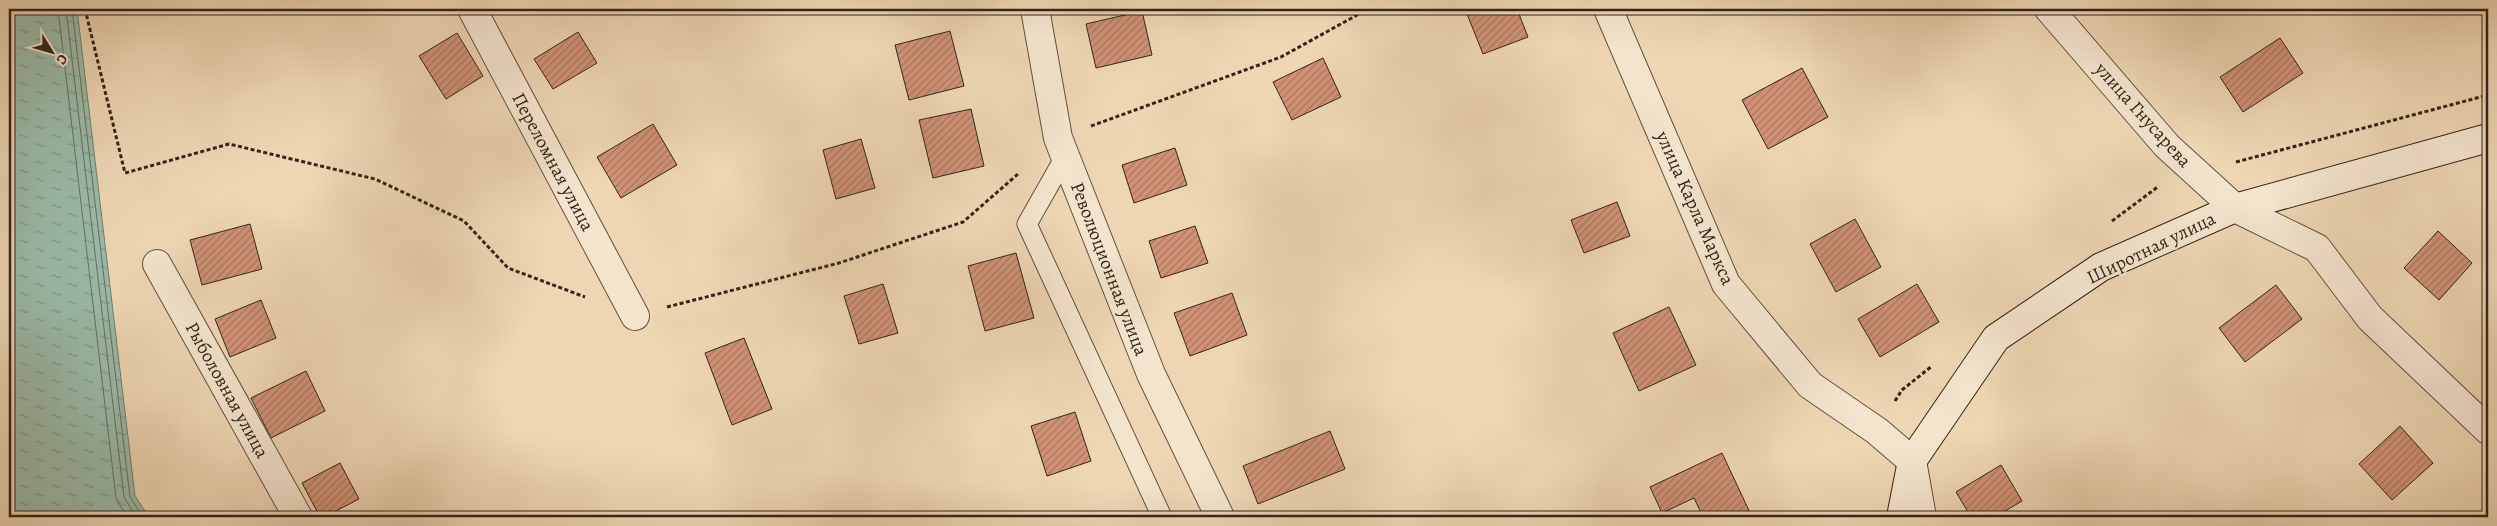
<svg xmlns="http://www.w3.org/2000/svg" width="2497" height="526" viewBox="0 0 2497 526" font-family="Alegreya,serif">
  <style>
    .water { fill: url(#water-ripples); stroke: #717e6e }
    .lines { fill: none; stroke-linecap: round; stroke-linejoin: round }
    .shore { stroke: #666f60; stroke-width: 1 }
    .building { fill: url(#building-hatch); stroke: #332418 }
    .service-casing { stroke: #62503f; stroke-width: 21 }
    .minor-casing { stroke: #62503f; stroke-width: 30 }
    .secondary-casing { stroke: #332418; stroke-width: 30 }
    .path { stroke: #332418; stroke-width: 3; stroke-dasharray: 4 2.5; stroke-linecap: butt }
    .service { stroke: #f4e4ce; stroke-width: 19 }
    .minor { stroke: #f4e4ce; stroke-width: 28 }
    .secondary { stroke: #f4e4ce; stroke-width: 28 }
    .labels { text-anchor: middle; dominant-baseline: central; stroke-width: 4; stroke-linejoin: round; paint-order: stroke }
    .street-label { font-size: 19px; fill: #332418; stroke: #f4e4ce }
  </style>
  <defs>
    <pattern id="water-ripples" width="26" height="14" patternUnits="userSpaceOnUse" patternTransform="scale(1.25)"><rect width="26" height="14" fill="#9abaa8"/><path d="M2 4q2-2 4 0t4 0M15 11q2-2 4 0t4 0" fill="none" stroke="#7e9788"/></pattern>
    <pattern id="building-hatch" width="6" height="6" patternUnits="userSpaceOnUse" patternTransform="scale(1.25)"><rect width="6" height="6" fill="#d19276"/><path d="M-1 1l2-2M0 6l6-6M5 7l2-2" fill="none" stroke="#aa7760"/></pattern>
  </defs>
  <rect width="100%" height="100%" fill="#eed6b3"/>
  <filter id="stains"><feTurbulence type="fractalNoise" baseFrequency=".004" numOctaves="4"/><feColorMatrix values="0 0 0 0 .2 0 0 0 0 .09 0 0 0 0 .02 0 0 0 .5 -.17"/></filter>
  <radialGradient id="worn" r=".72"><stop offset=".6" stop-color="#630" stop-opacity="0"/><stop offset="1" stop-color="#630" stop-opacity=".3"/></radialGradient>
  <!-- water -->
  <path class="water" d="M 9,9 L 77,9 L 135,496 L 149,517 L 9,517 Z"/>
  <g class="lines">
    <!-- shore -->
    <path class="shore" d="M 58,9 L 116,498 L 127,517
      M 66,9 L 124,497 L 136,517
      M 72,9 L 130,497 L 143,517"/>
  </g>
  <!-- building -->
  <path class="building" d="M 1465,9 L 1517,9 L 1528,37 L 1483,54 Z
    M 1142,11 L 1152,55 L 1096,68 L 1086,24 Z
    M 950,31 L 964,86 L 909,100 L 895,45 Z
    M 578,32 L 597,63 L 553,89 L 534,59 Z
    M 457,33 L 483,76 L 446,99 L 419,56 Z
    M 2280,38 L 2303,73 L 2243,112 L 2220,77 Z
    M 1323,58 L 1341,97 L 1292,120 L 1273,82 Z
    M 1802,68 L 1828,117 L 1768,149 L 1742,100 Z
    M 971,109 L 984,166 L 933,178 L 919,120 Z
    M 653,124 L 677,165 L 621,198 L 597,157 Z
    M 861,139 L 875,188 L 836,199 L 823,150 Z
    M 1175,148 L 1187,185 L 1134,203 L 1122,165 Z
    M 1617,202 L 1630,236 L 1584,253 L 1571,220 Z
    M 1855,219 L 1881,267 L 1836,292 L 1810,244 Z
    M 250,224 L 262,269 L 202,285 L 190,240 Z
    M 1195,226 L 1208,263 L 1161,278 L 1149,241 Z
    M 2438,231 L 2472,263 L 2439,300 L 2404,268 Z
    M 1016,253 L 1034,318 L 985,331 L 968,266 Z
    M 883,284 L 898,333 L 859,344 L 844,296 Z
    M 1917,284 L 1939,322 L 1880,357 L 1858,319 Z
    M 2276,285 L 2302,319 L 2245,362 L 2219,328 Z
    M 1232,293 L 1247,335 L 1190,356 L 1174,313 Z
    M 261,300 L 276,338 L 230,357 L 215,319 Z
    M 1669,307 L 1696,365 L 1639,391 L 1613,333 Z
    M 744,338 L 772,409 L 732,425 L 705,353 Z
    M 306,371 L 325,411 L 271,438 L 251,398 Z
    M 1075,412 L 1091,461 L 1047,476 L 1031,426 Z
    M 2400,426 L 2433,463 L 2392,500 L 2359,464 Z
    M 1330,431 L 1345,469 L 1258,504 L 1243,466 Z
    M 1722,453 L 1752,517 L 1703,517 L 1694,498 L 1662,513 L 1650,487 Z
    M 340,463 L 359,499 L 324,517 L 320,517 L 302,483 Z
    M 2001,465 L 2022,501 L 1995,517 L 1971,517 L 1956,492 Z"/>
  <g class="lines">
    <!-- service casing -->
    <g class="service-casing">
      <path id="service" d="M 1065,157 L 1027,224 L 1162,517"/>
    </g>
    <!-- minor casing -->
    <g class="minor-casing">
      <path id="minor" d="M 472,9 L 635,316
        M 1035,9 L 1058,138 L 1151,374 L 1220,517
        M 1608,9 L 1726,284 L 1810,385 L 1877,431 L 1912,461 L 1922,517
        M 2049,9 L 2167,146 L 2235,208 L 2317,248 L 2370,318 L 2488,430
        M 157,264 L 298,517"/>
    </g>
    <!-- secondary casing -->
    <g class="secondary-casing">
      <path id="secondary" d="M 1901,517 L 1912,461 L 1996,338 L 2101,267 L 2235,208 L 2488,138"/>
    </g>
    <!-- path -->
    <path class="path" d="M 85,9 L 125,173 L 229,144 L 375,179 L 464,221 L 508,268 L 585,297
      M 1091,126 L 1281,57 L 1368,9
      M 2236,162 L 2488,95
      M 2112,221 L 2159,186
      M 667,307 L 839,263 L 963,222 L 1018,174
      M 1895,401 L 1902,390 L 1932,366"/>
    <!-- service -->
    <use href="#service" class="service"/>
    <!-- minor -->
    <use href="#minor" class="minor"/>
    <!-- secondary -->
    <use href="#secondary" class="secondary"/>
  </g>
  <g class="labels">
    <!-- street labels -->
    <g class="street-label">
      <text transform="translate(2143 115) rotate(48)">улица Гнусарева</text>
      <text transform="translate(553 162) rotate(62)">Переломная улица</text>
      <text transform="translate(1695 208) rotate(66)">улица Карла Маркса</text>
      <text transform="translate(2151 248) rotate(-26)">Широтная улица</text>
      <text transform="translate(1109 269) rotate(69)">Революционная улица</text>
      <text transform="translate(227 390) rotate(61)">Рыболовная улица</text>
    </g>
  </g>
  <!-- margin -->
  <rect width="2497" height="526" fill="none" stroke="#eed6b3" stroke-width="30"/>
  <rect x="10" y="10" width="2477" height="506" fill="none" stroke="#332418" stroke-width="2.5"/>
  <rect x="15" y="15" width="2467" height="496" fill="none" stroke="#332418"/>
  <!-- north arrow -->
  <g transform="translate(52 52) rotate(127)" stroke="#f4e4ce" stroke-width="4" paint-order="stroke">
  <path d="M0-4L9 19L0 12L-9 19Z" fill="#332418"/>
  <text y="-8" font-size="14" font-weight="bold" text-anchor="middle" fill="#332418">С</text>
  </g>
  <rect width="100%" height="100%" filter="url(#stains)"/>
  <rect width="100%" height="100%" fill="url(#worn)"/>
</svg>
